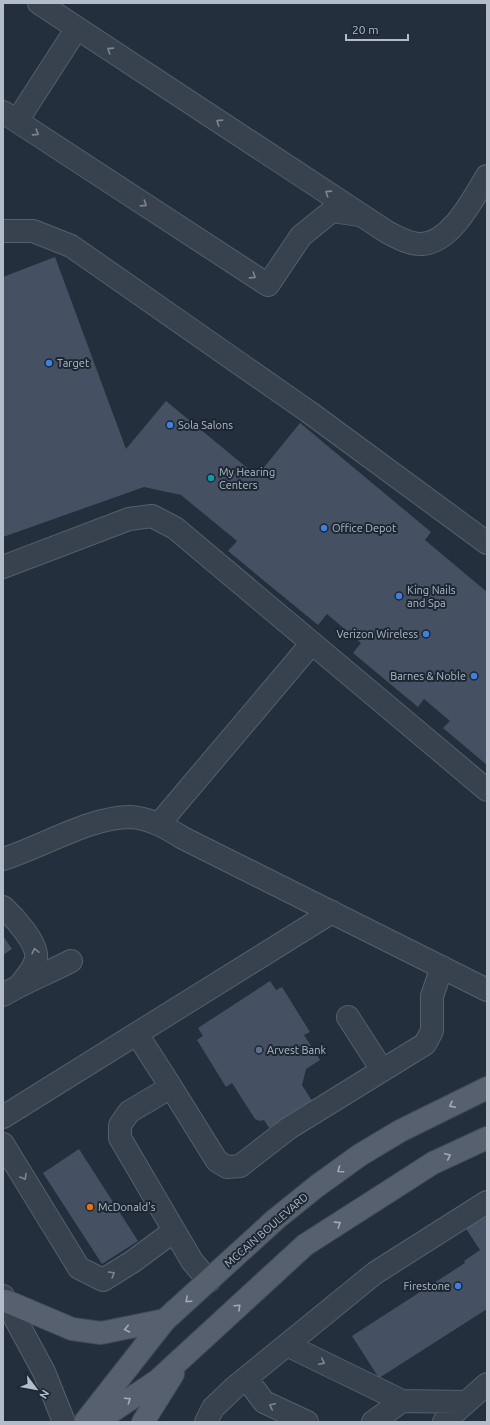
<svg xmlns="http://www.w3.org/2000/svg" width="490" height="1425" viewBox="0 0 490 1425" font-family="Ubuntu,sans-serif">
  <style>
    .building { fill: #455162 }
    .lines { fill: none; stroke-linecap: round; stroke-linejoin: round }
    .minor-casing { stroke: #565f6c; stroke-width: 24 }
    .major-casing { stroke: #414a57; stroke-width: 24 }
    .minor { stroke: #38414e; stroke-width: 22 }
    .major { stroke: #56606e; stroke-width: 22 }
    .oneway { stroke: #7c8592 }
    .oneway2 { stroke: #a1aab7 }
    .shop-dot { fill: #3f7fe0; stroke: #1d2633; stroke-width: 1.5 }
    .culture-dot { fill: #0f9aa8; stroke: #1d2633; stroke-width: 1.5 }
    .service-dot { fill: #5c6f8a; stroke: #1d2633; stroke-width: 1.5 }
    .food-dot { fill: #e8710a; stroke: #1d2633; stroke-width: 1.5 }
    .labels { text-anchor: middle; dominant-baseline: central; stroke-width: 4; stroke-linejoin: round; paint-order: stroke }
    .poi-label { font-size: 11px; fill: #b4bcc9; stroke: #1d2633; text-anchor: start }
    .street-label { font-size: 11px; fill: #b4bcc9; stroke: #1d2633 }
  </style>
  <rect width="100%" height="100%" fill="#242f3e"/>
  <!-- building -->
  <path class="building" d="M 55,257 L 126,449 L 166,401 L 257,476 L 300,423 L 431,532 L 425,540 L 487,592 L 487,765 L 443,728 L 450,721 L 424,699 L 418,707 L 353,653 L 361,643 L 327,614 L 318,625 L 228,551 L 237,541 L 181,495 L 144,487 L 3,537 L 3,277 Z
    M 3,936 L 12,949 L 3,955 Z
    M 270,981 L 276,990 L 282,987 L 310,1032 L 304,1035 L 320,1060 L 306,1069 L 302,1085 L 312,1101 L 269,1128 L 264,1120 L 260,1121 L 255,1119 L 232,1083 L 226,1087 L 197,1040 L 203,1036 L 198,1028 Z
    M 79,1149 L 138,1241 L 102,1264 L 43,1173 Z
    M 487,1213 L 487,1309 L 379,1378 L 352,1336 L 465,1263 L 464,1261 L 480,1250 L 465,1227 Z"/>
  <g class="lines">
    <!-- minor casing -->
    <g class="minor-casing">
      <path id="minor" d="M 39,3 L 387,232 C 397,237 410,245 422,244 C 452,242 473,198 487,176
        M 3,112 L 268,285 L 301,236 L 332,211 L 359,215
        M 17,121 L 77,28
        M 3,231 L 33,231 L 71,246 L 309,412 L 487,543
        M 3,567 L 129,519 L 152,516 L 175,528 L 487,790
        M 159,824 L 312,643
        M 3,859 C 42,847 90,817 130,817 C 150,818 167,828 183,838 L 487,990
        M 3,907 C 14,917 38,943 36,958 C 35,968 26,977 20,985
        M 3,995 C 25,982 48,973 71,961
        M 348,1017 L 382,1070
        M 137,1034 L 171,1087 L 129,1112 L 120,1125 L 120,1138 L 192,1261 L 209,1281
        M 171,1087 L 217,1161 L 227,1167 L 240,1166 L 289,1128 L 425,1044 L 432,1031 L 432,996 L 442,967
        M 3,1117 L 332,912
        M 3,1144 L 79,1268 L 103,1280 L 132,1262 L 174,1231
        M 3,1296 L 44,1372 L 64,1422
        M 287,1345 L 402,1401 L 465,1402
        M 246,1378 L 264,1402 L 307,1422
        M 206,1422 L 213,1408 L 235,1387 L 375,1273 L 487,1202
        M 373,1422 L 402,1401
        M 444,1422 L 487,1384"/>
    </g>
    <!-- major casing -->
    <g class="major-casing">
      <path id="major" d="M 6,1301 L 72,1329 L 101,1333 L 165,1320
        M 85,1422 L 165,1320 L 276,1219 L 317,1186 L 360,1155 L 400,1131 L 487,1088
        M 96,1422 L 157,1381 L 305,1245 L 433,1163 L 487,1138
        M 143,1422 L 173,1374"/>
    </g>
    <!-- minor -->
    <use href="#minor" class="minor"/>
    <!-- major -->
    <use href="#major" class="major"/>
  </g>
  <!-- one-way arrows -->
  <defs><path id="oneway-chevron" d="M-2-3.5L2.5 0L-2 3.5" fill="none" stroke-width="1.6" stroke-linecap="round" stroke-linejoin="round"/></defs>
  <g class="oneway">
    <use href="#oneway-chevron" transform="translate(110 50) rotate(-147)"/>
    <use href="#oneway-chevron" transform="translate(219 122) rotate(-147)"/>
    <use href="#oneway-chevron" transform="translate(36 133) rotate(33)"/>
    <use href="#oneway-chevron" transform="translate(328 193) rotate(-147)"/>
    <use href="#oneway-chevron" transform="translate(144 204) rotate(33)"/>
    <use href="#oneway-chevron" transform="translate(253 276) rotate(33)"/>
    <use href="#oneway-chevron" transform="translate(35 951) rotate(-103)"/>
    <use href="#oneway-chevron" transform="translate(24 1177) rotate(59)"/>
    <use href="#oneway-chevron" transform="translate(112 1274) rotate(-31)"/>
    <use href="#oneway-chevron" transform="translate(322 1362) rotate(26)"/>
    <use href="#oneway-chevron" transform="translate(272 1406) rotate(-155)"/>
  </g>
  <g class="oneway2">
    <use href="#oneway-chevron" transform="translate(452 1105) rotate(153)"/>
    <use href="#oneway-chevron" transform="translate(448 1156) rotate(-25)"/>
    <use href="#oneway-chevron" transform="translate(340 1170) rotate(145)"/>
    <use href="#oneway-chevron" transform="translate(338 1224) rotate(-33)"/>
    <use href="#oneway-chevron" transform="translate(188 1300) rotate(138)"/>
    <use href="#oneway-chevron" transform="translate(238 1307) rotate(-43)"/>
    <use href="#oneway-chevron" transform="translate(127 1329) rotate(168)"/>
    <use href="#oneway-chevron" transform="translate(128 1400) rotate(-34)"/>
  </g>
  <!-- markers -->
  <g class="shop-dot">
    <circle cx="49" cy="363" r="4"/>
    <circle cx="170" cy="425" r="4"/>
    <circle cx="324" cy="528" r="4"/>
    <circle cx="399" cy="596" r="4"/>
    <circle cx="426" cy="634" r="4"/>
    <circle cx="474" cy="676" r="4"/>
    <circle cx="458" cy="1286" r="4"/>
  </g>
  <circle class="culture-dot" cx="211" cy="478" r="4"/>
  <circle class="service-dot" cx="259" cy="1050" r="4"/>
  <circle class="food-dot" cx="90" cy="1207" r="4"/>
  <g class="labels">
    <!-- poi labels -->
    <g class="poi-label">
      <text x="57" y="363">Target</text>
      <text x="178" y="425">Sola Salons</text>
      <text x="219" y="472">My Hearing<tspan x="219" dy="13">Centers</tspan></text>
      <text x="332" y="528">Office Depot</text>
      <text x="407" y="590">King Nails<tspan x="407" dy="13">and Spa</tspan></text>
      <text x="418" y="634" text-anchor="end">Verizon Wireless</text>
      <text x="466" y="676" text-anchor="end">Barnes &amp; Noble</text>
      <text x="267" y="1050">Arvest Bank</text>
      <text x="98" y="1207">McDonald's</text>
      <text x="450" y="1286" text-anchor="end">Firestone</text>
    </g>
    <!-- street labels -->
    <g class="street-label">
      <text transform="translate(266 1230) rotate(-41)">MCCAIN BOULEVARD</text>
    </g>
  </g>
  <!-- border -->
  <rect width="490" height="1425" fill="none" stroke="#b4bcc9" stroke-width="8"/>
  <!-- north arrow -->
  <g transform="translate(36 1389) rotate(122)" stroke="#1d2633" stroke-width="3" paint-order="stroke">
  <path d="M0-3L7 15L0 10L-7 15Z" fill="#b4bcc9"/>
  <text y="-6" font-size="11" font-weight="bold" text-anchor="middle" fill="#b4bcc9">N</text>
  </g>
  <!-- scale -->
  <path d="M346 34v6h62v-6" fill="none" stroke="#b4bcc9" stroke-width="2"/>
  <text x="352" y="34" font-size="12" fill="#b4bcc9" stroke="#1d2633" stroke-width="3" paint-order="stroke">20 m</text>
</svg>
